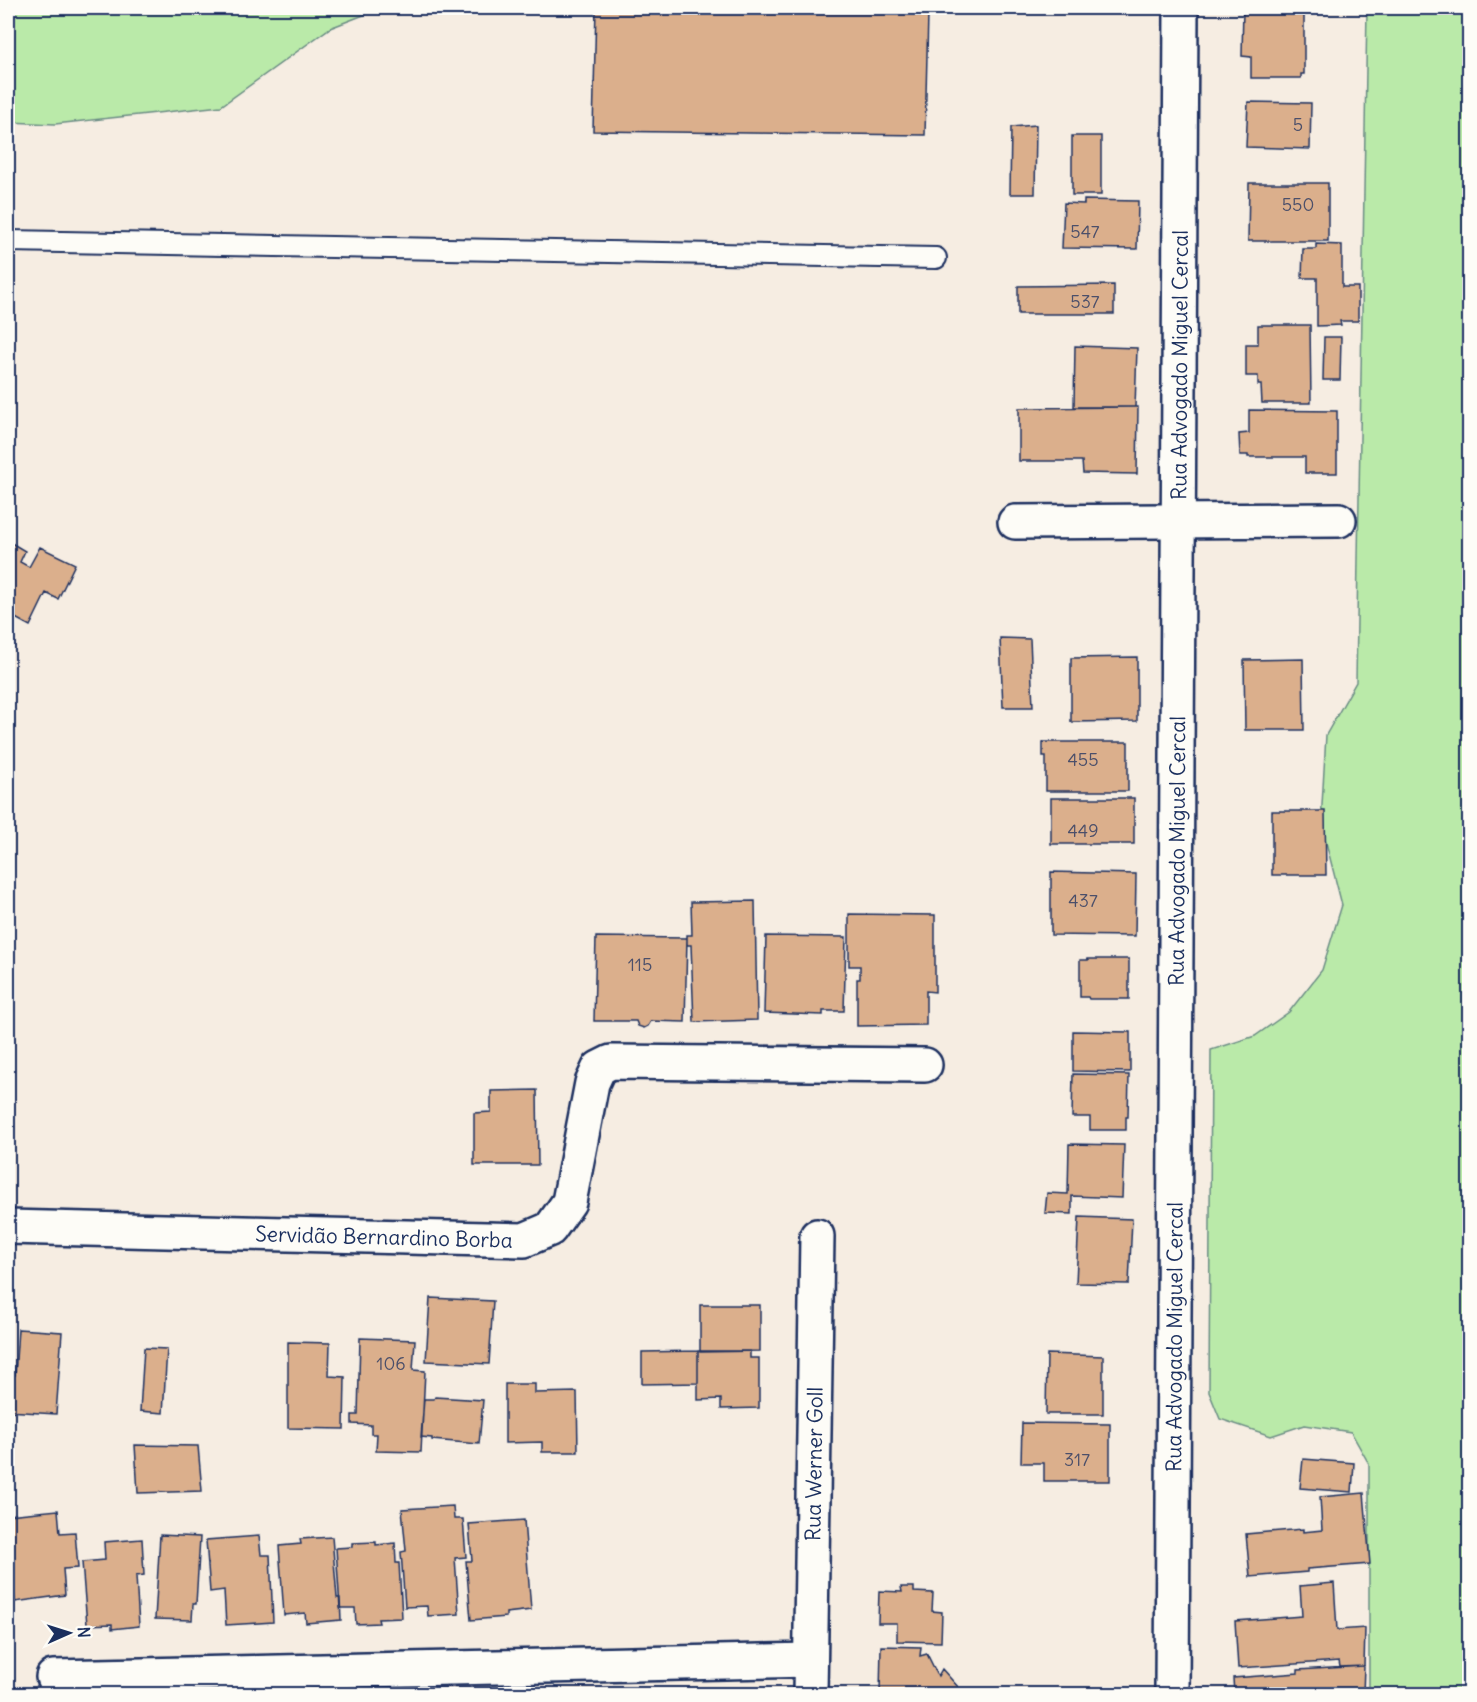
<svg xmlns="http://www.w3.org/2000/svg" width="1477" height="1702" viewBox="0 0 1477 1702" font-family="Delius,sans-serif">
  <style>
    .green { fill: #baeaa9; stroke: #6a8c84; stroke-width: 1.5 }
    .building { fill: #dbaf8c; stroke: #1b2f5e; stroke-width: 1.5 }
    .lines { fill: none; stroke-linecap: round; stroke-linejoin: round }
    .service-casing { stroke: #1b2f5e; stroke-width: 24 }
    .minor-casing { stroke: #1b2f5e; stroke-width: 38 }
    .service { stroke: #fdfcf7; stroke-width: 20 }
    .minor { stroke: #fdfcf7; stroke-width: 33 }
    .labels { text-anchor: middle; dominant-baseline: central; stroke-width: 6; stroke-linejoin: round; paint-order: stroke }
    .number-label { font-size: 18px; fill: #4b4f6a }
    .street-label { font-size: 21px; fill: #1b2f5e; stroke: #fdfcf7 }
  </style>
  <rect width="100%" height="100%" fill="#f6ede2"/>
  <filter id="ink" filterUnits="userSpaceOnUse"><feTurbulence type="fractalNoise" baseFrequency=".0167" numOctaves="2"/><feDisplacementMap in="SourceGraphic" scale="12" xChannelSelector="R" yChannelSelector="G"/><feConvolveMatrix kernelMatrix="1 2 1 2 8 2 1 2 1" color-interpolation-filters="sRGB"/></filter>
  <g filter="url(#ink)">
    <!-- green -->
    <path class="green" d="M 8,8 L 382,8 L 330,28 L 221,106 L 55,124 L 8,122 Z
      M 1367,8 L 1469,8 L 1469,1694 L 1369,1694 L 1369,1464 L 1351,1432 L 1304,1425 L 1271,1436 L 1220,1419 L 1209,1392 L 1211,1050 L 1255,1036 L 1289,1012 L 1322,970 L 1342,905 L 1321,823 L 1326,735 L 1356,682 Z"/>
    <!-- building -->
    <path class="building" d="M 596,8 L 918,8 L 917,14 L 928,14 L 925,135 L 593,131 Z
      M 1243,8 L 1298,8 L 1298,10 L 1304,10 L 1304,74 L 1301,74 L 1301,78 L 1251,78 L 1251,57 L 1242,56 Z
      M 1248,102 L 1311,103 L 1310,149 L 1246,147 Z
      M 1036,125 L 1035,194 L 1010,194 L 1011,127 Z
      M 1072,136 L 1101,136 L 1101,195 L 1072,195 Z
      M 1249,183 L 1328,183 L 1328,241 L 1248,241 Z
      M 1084,200 L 1138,201 L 1137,249 L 1062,248 L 1064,203 L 1084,204 Z
      M 1316,244 L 1342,245 L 1342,287 L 1358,287 L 1358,321 L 1340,321 L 1341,325 L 1317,326 L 1317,278 L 1302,278 L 1303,249 L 1316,249 Z
      M 1114,285 L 1114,314 L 1018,314 L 1018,286 Z
      M 1258,325 L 1310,325 L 1311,403 L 1262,403 L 1261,385 L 1258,385 L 1258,376 L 1246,376 L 1246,344 L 1258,344 Z
      M 1324,337 L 1341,337 L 1340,380 L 1323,380 Z
      M 1075,346 L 1137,348 L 1135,407 L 1074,407 Z
      M 1135,407 L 1138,407 L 1137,474 L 1083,473 L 1082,461 L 1019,461 L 1019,408 Z
      M 1249,410 L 1337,411 L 1337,473 L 1305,473 L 1305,457 L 1248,457 L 1248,455 L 1240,455 L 1239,434 L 1249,433 Z
      M 8,541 L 25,551 L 20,562 L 29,567 L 40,547 L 75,564 L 58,599 L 46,593 L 30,626 L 8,614 Z
      M 1000,638 L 1030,639 L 1033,707 L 1003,707 Z
      M 1137,657 L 1137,721 L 1071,722 L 1071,658 Z
      M 1303,659 L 1304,730 L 1245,730 L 1244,660 Z
      M 1043,742 L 1128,742 L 1128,791 L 1046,791 L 1046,756 L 1043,756 Z
      M 1051,798 L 1134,798 L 1134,844 L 1051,844 Z
      M 1272,811 L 1325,811 L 1326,875 L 1272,875 Z
      M 1051,872 L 1136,874 L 1135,936 L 1051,935 Z
      M 755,901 L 757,1020 L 694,1022 L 691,945 L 687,945 L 687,935 L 692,935 L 691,902 Z
      M 849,914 L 935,915 L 935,992 L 926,991 L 926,1025 L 857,1026 L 857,979 L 860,979 L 860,966 L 849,966 Z
      M 766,936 L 846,937 L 844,1011 L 823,1011 L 823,1015 L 764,1013 Z
      M 596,937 L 687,938 L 685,1022 L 651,1021 L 648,1026 L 644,1028 L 638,1026 L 636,1021 L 594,1021 Z
      M 1088,959 L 1129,959 L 1129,999 L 1089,999 L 1088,997 L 1080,997 L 1080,960 L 1088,960 Z
      M 1073,1031 L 1130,1032 L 1130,1072 L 1073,1071 Z
      M 1073,1074 L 1129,1075 L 1128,1117 L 1126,1117 L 1126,1130 L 1090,1130 L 1090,1117 L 1072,1117 Z
      M 537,1090 L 538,1165 L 474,1165 L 474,1113 L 491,1112 L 491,1091 Z
      M 1069,1144 L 1124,1145 L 1122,1198 L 1072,1196 L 1072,1214 L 1045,1213 L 1047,1193 L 1068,1194 Z
      M 1079,1217 L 1132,1219 L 1129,1284 L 1076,1283 Z
      M 430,1298 L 493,1301 L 489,1364 L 426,1361 Z
      M 700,1305 L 760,1305 L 760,1351 L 700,1352 Z
      M 18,1329 L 62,1332 L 56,1414 L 8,1411 L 8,1375 L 15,1375 Z
      M 360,1338 L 415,1340 L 413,1370 L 425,1371 L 421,1452 L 376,1451 L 377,1434 L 371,1434 L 371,1425 L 352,1424 L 352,1415 L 358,1415 Z
      M 288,1342 L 330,1343 L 329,1376 L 345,1377 L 344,1429 L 288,1428 Z
      M 144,1348 L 167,1349 L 163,1413 L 140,1411 Z
      M 698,1351 L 698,1383 L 642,1384 L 642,1352 Z
      M 698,1351 L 750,1351 L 750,1358 L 759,1358 L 759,1408 L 721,1409 L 721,1399 L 698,1400 Z
      M 1047,1354 L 1103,1356 L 1103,1414 L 1046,1414 Z
      M 505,1384 L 535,1384 L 535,1393 L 577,1392 L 578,1452 L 542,1452 L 542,1442 L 505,1443 Z
      M 435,1397 L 483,1400 L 479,1444 L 432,1440 L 432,1438 L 421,1437 L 424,1399 L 434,1399 Z
      M 1022,1423 L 1110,1424 L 1110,1481 L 1044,1481 L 1044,1463 L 1021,1463 Z
      M 135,1445 L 198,1446 L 202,1491 L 138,1493 Z
      M 1303,1459 L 1354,1463 L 1352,1492 L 1300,1488 Z
      M 1364,1493 L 1370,1564 L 1307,1569 L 1307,1572 L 1250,1577 L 1246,1534 L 1303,1529 L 1303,1532 L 1322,1530 L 1320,1497 Z
      M 453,1506 L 454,1519 L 463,1519 L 466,1557 L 455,1558 L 459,1614 L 428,1616 L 427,1606 L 405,1607 L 401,1552 L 406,1551 L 402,1509 Z
      M 58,1510 L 60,1533 L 75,1532 L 78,1568 L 63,1569 L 65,1595 L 15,1602 L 12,1572 L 8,1572 L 8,1535 L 10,1535 L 8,1515 Z
      M 524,1520 L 531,1610 L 506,1613 L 506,1617 L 471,1620 L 466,1561 L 472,1561 L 469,1524 Z
      M 160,1535 L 200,1537 L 196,1604 L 193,1604 L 192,1620 L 155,1619 Z
      M 259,1536 L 261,1555 L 270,1555 L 273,1622 L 226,1625 L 224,1590 L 210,1592 L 206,1540 Z
      M 332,1537 L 337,1598 L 340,1598 L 341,1620 L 306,1623 L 305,1613 L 284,1615 L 279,1546 L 301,1544 L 300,1539 Z
      M 142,1539 L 144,1575 L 136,1576 L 139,1626 L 112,1629 L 112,1624 L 87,1625 L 82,1562 L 105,1560 L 104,1542 Z
      M 376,1542 L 376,1545 L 395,1543 L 396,1563 L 399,1563 L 402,1618 L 378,1619 L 379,1623 L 356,1624 L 355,1608 L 340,1608 L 336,1548 L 352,1547 L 352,1543 Z
      M 1334,1583 L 1337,1630 L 1365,1628 L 1364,1666 L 1340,1667 L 1339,1661 L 1238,1668 L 1235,1621 L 1302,1616 L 1300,1586 Z
      M 901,1587 L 914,1587 L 914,1592 L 933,1593 L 932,1611 L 942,1612 L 941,1642 L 897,1641 L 897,1623 L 878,1623 L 879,1591 L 902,1592 Z
      M 881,1646 L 921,1647 L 920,1656 L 927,1654 L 938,1676 L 942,1669 L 959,1688 L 953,1694 L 880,1694 Z
      M 1364,1666 L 1363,1694 L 1234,1694 L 1233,1678 L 1298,1673 L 1298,1670 Z"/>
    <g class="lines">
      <!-- service casing -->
      <g class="service-casing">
        <path id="service" d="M 8,241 L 936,258"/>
      </g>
      <!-- minor casing -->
      <g class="minor-casing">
        <g id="minor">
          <path d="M 1015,522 L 1339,520"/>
          <path id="s1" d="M 8,1227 L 524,1240 L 550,1229 L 569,1202 L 592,1083 L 599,1068 L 611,1062 L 925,1065"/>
          <path d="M 53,1677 L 810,1660"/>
          <path id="s2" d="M 810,1694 L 817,1236"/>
          <path id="s3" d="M 1172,1694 L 1181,8"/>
        </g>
      </g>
      <!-- service -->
      <use href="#service" class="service"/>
      <!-- minor -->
      <use href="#minor" class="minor"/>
    </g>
  </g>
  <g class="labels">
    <!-- number labels -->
    <g class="number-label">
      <text x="1298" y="124">5</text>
      <text x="1298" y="204">550</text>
      <text x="1085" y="231">547</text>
      <text x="1085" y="301">537</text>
      <text x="1083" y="759">455</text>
      <text x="1083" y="830">449</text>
      <text x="1083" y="900">437</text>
      <text x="640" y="964">115</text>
      <text x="391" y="1363">106</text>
      <text x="1077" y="1459">317</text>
    </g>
    <!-- street labels -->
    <g class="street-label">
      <text stroke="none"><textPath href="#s3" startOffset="1329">Rua Advogado Miguel Cercal</textPath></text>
      <text stroke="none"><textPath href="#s3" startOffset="843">Rua Advogado Miguel Cercal</textPath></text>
      <text stroke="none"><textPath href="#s1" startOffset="376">Servidão Bernardino Borba</textPath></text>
      <text stroke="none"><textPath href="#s3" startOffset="357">Rua Advogado Miguel Cercal</textPath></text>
      <text stroke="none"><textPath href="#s2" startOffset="230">Rua Werner Goll</textPath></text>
    </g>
  </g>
  <!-- margin -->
  <rect width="1477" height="1702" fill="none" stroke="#fdfcf7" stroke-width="30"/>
  <rect x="15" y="15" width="1447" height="1672" fill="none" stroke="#1b2f5e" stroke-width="2" filter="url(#ink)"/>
  <!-- north arrow -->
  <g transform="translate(69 1633) rotate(87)" stroke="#fdfcf7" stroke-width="4.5" paint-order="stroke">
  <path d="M0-4.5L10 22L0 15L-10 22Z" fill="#1b2f5e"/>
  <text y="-9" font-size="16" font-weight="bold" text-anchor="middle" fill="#1b2f5e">N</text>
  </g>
</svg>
